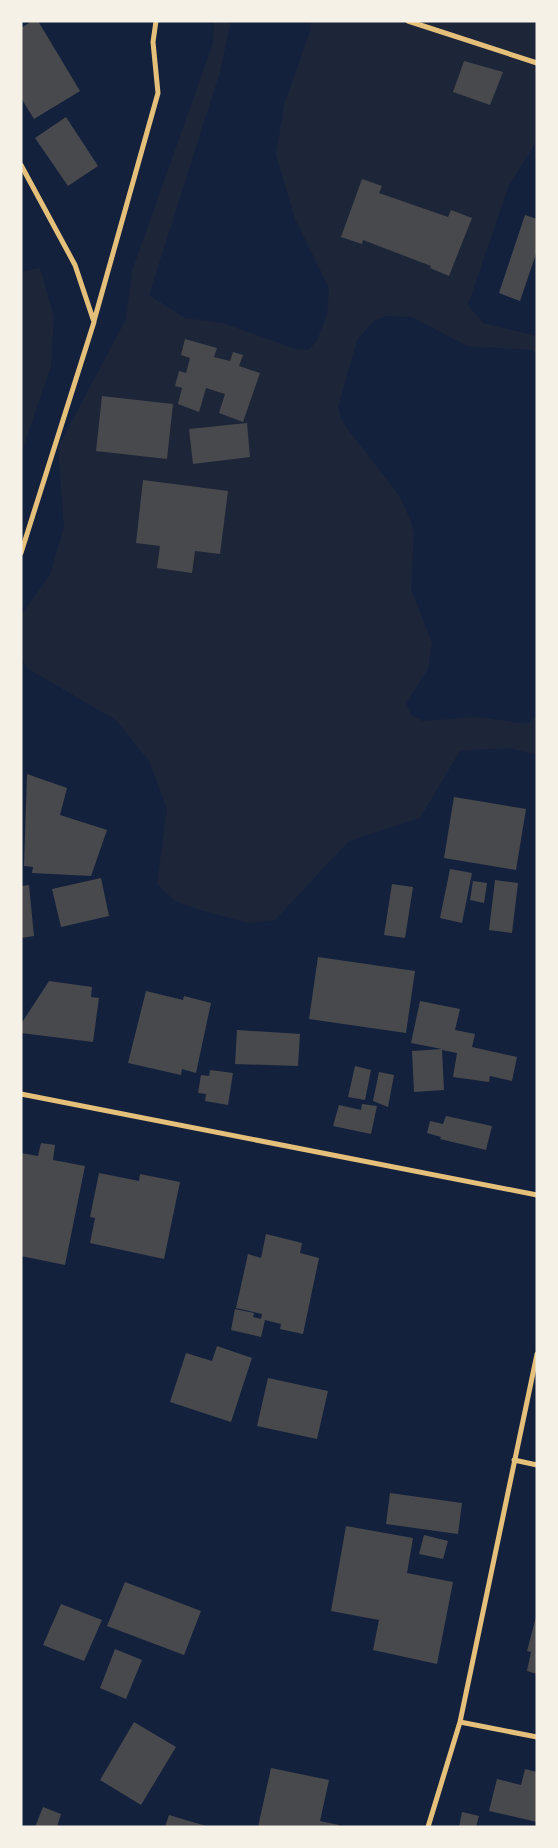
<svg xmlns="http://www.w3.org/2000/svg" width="558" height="1848" viewBox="0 0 558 1848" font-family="Spectral,serif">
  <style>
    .green { fill: #1d2539 }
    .building { fill: #48494c }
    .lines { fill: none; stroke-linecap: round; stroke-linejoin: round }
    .minor { stroke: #e5c07b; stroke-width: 5 }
  </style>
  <rect width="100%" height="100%" fill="#14213d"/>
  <!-- green -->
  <path class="green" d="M 214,21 L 231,21 L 220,72 L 149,295 L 185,318 L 223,323 L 296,349 L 309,350 L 317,340 L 327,315 L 329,288 L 295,219 L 276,155 L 284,105 L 311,28 L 310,21 L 533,21 L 537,27 L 537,141 L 509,185 L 468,305 L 483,323 L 537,336 L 537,354 L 532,350 L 467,346 L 412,317 L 386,316 L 374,321 L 357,340 L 338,407 L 341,419 L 349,431 L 399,495 L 410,519 L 414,533 L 411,589 L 432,643 L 428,669 L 406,703 L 411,715 L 423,721 L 477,717 L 527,724 L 537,716 L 537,755 L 508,748 L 460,751 L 420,818 L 349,841 L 275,920 L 248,923 L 200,910 L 175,901 L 157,884 L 167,809 L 149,761 L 116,720 L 28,669 L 21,659 L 21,615 L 50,575 L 64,527 L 58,447 L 126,319 L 132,271 L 213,43 Z
    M 40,268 L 54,317 L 51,366 L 21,454 L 21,272 Z"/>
  <!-- building -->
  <path class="building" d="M 32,21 L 38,21 L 80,91 L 34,119 L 21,98 L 21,28 Z
    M 464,61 L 503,72 L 490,105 L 453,92 Z
    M 66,117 L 98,166 L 68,186 L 35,138 Z
    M 362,179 L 382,186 L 379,193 L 448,217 L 451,210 L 472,218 L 449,276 L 430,268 L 431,266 L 363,240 L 362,244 L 341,237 Z
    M 525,215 L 537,219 L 537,251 L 520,301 L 499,293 Z
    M 185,339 L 217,348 L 214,357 L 230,361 L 233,352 L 243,355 L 239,366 L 260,373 L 243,422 L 219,413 L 225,394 L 206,388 L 199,412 L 178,404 L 182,388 L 175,386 L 179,371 L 186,373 L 190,358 L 181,355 Z
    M 102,396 L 173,404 L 167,459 L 96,451 Z
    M 247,423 L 250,457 L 193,464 L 189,429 Z
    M 143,480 L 228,491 L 220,554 L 195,551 L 192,573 L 157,568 L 160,546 L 136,543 Z
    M 27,774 L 67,788 L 60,815 L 107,830 L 91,876 L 32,873 L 33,867 L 24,866 Z
    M 454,797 L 526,809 L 516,870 L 444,858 Z
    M 450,869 L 472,873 L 462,923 L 440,918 Z
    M 101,878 L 109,916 L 61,927 L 52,889 Z
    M 495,880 L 518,883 L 512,933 L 489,930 Z
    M 473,881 L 487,883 L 484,903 L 470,900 Z
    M 392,884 L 413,887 L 405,938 L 384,935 Z
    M 29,885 L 34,936 L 21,938 L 21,886 Z
    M 318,957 L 415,971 L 406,1033 L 309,1019 Z
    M 49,981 L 92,987 L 91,997 L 99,998 L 93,1042 L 21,1033 L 21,1024 Z
    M 146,991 L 183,1000 L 184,996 L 211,1003 L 196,1073 L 182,1069 L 181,1075 L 128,1063 Z
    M 420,1001 L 460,1009 L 455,1030 L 475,1034 L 472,1047 L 517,1057 L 512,1081 L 490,1076 L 489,1082 L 453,1077 L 457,1053 L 442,1050 L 444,1090 L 414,1092 L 412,1051 L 442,1049 L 411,1043 Z
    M 237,1030 L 300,1034 L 298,1066 L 235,1064 Z
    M 355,1066 L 371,1070 L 365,1100 L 348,1097 Z
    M 210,1070 L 233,1073 L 228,1105 L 205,1101 L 206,1094 L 198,1093 L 201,1075 L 209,1076 Z
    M 379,1072 L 394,1075 L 388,1107 L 373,1101 Z
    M 362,1104 L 377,1106 L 371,1134 L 333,1126 L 339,1105 L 361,1110 Z
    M 446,1116 L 492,1126 L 486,1150 L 440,1139 L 441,1137 L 427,1133 L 430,1121 L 443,1124 Z
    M 41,1143 L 55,1145 L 53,1160 L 85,1166 L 65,1265 L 21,1256 L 21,1153 L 38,1156 Z
    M 99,1173 L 139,1181 L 140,1174 L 180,1182 L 164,1259 L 90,1243 L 95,1218 L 90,1217 Z
    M 266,1234 L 302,1243 L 300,1253 L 319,1258 L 303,1334 L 280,1329 L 281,1324 L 265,1320 L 261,1337 L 231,1330 L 235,1309 L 254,1313 L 253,1317 L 261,1319 L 262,1314 L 236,1308 L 248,1254 L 261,1258 Z
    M 217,1346 L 252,1358 L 231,1422 L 170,1402 L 186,1353 L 212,1361 Z
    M 268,1378 L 328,1391 L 317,1439 L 257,1426 Z
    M 390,1493 L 462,1503 L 458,1534 L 386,1524 Z
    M 346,1526 L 413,1538 L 407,1573 L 453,1582 L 437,1664 L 373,1650 L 379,1620 L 331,1611 Z
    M 424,1535 L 448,1541 L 443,1559 L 419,1554 Z
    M 125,1582 L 201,1611 L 184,1655 L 107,1626 Z
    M 61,1604 L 102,1620 L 84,1661 L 43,1645 Z
    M 536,1617 L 537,1618 L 537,1674 L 527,1671 L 531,1652 L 527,1651 Z
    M 115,1649 L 142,1660 L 126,1699 L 100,1688 Z
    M 134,1722 L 176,1747 L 141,1805 L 100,1780 Z
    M 271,1768 L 329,1780 L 320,1821 L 339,1825 L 338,1827 L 258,1827 Z
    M 525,1769 L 537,1772 L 537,1822 L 489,1811 L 497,1779 L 521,1785 Z
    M 43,1807 L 61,1814 L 57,1827 L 35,1827 Z
    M 462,1812 L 479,1816 L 476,1827 L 459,1827 Z
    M 169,1815 L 206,1826 L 206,1827 L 165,1827 Z"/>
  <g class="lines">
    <!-- minor -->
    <path class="minor" d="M 408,21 L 537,63
      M 21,165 L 75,265 L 94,322 L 21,553
      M 94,321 L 158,93 L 153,42 L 156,21
      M 21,1094 L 537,1195
      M 514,1460 L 537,1465
      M 460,1722 L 537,1737
      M 428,1827 L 460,1722 L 537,1354"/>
  </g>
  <!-- border -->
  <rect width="558" height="1848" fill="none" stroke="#f6f1e7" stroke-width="45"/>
</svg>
